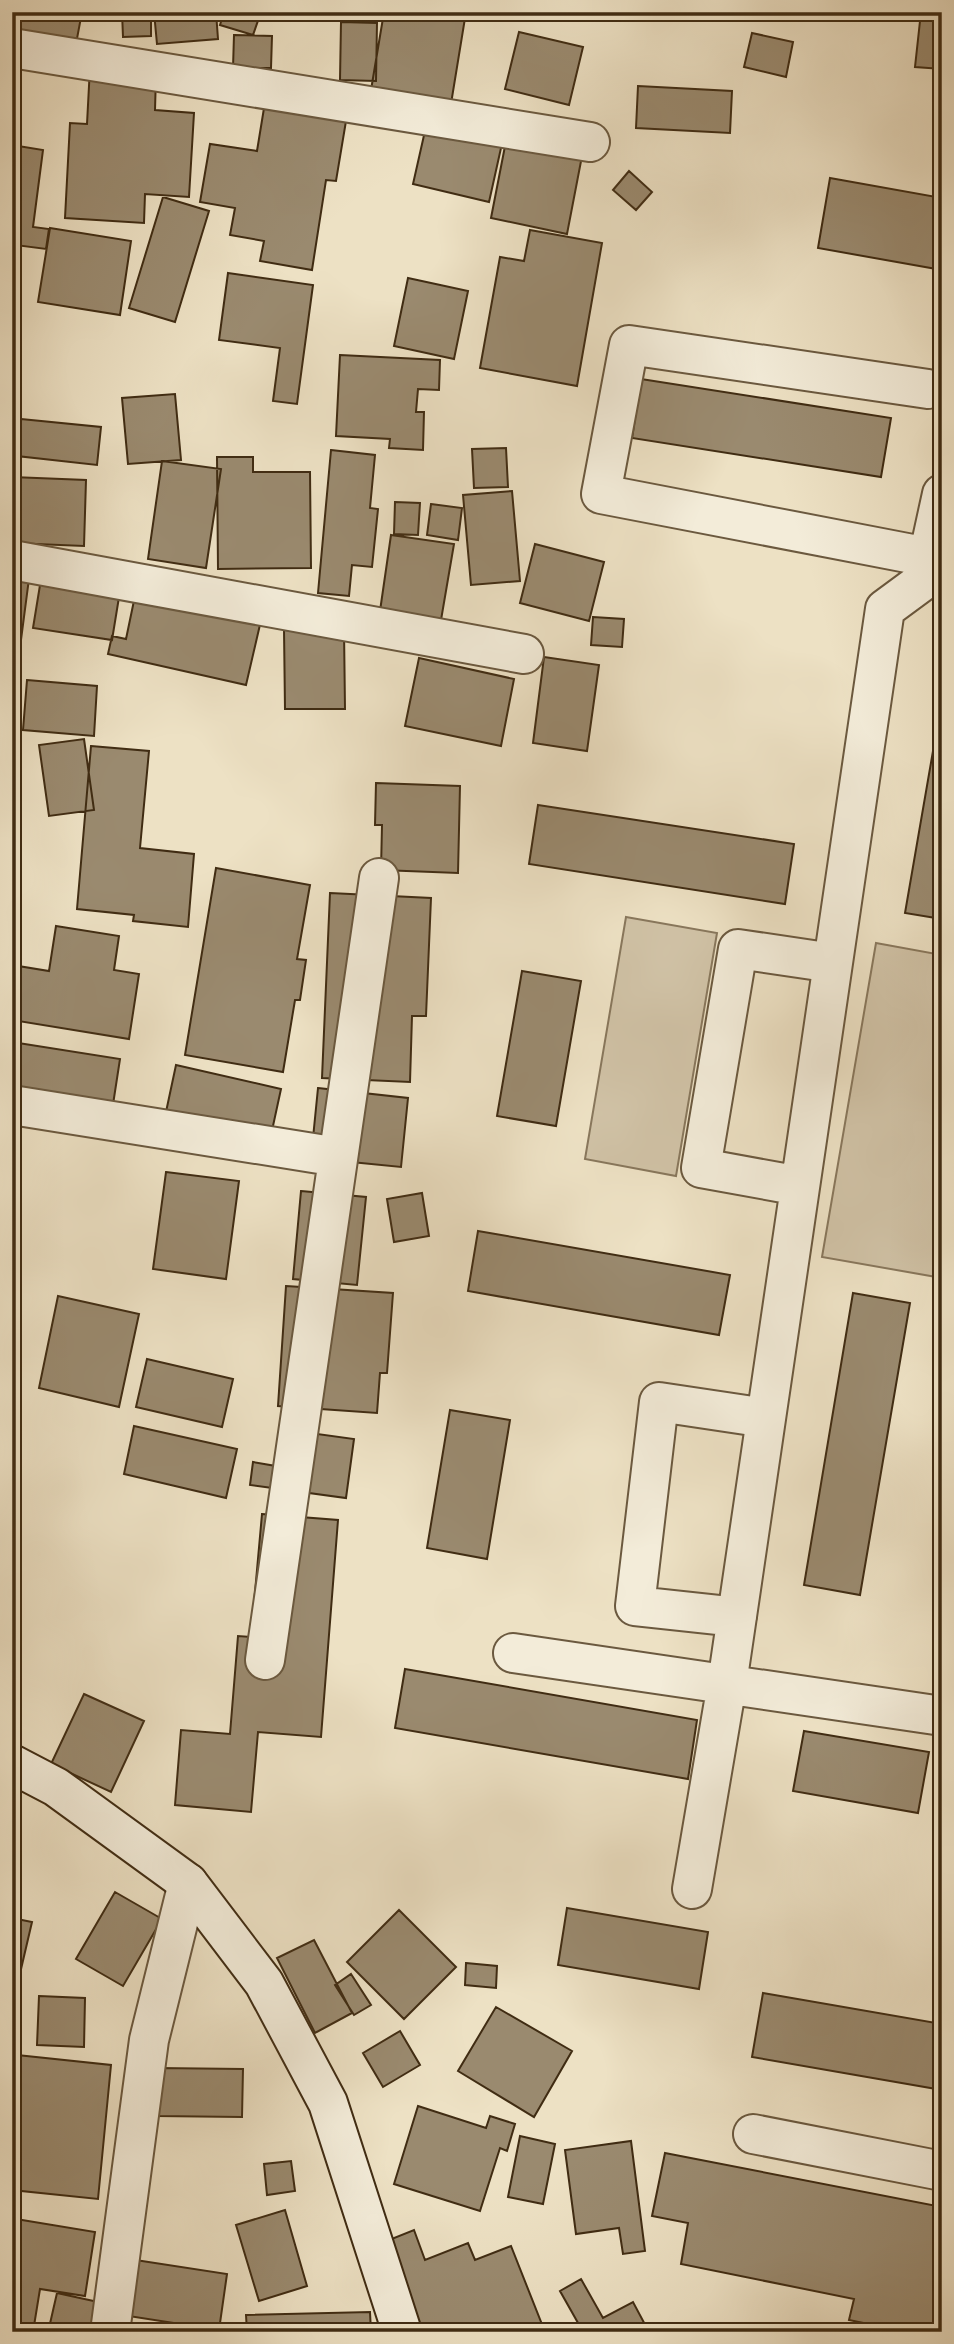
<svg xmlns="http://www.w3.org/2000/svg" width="954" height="2344" viewBox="0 0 954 2344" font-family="'Sorts Mill Goudy',serif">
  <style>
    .green { fill: #d0c2a6; stroke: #88775c; stroke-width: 2 }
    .building { fill: #9a8a6f; stroke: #402c13; stroke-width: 2 }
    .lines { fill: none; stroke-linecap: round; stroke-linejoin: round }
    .minor-casing { stroke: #6b593f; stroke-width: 42 }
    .secondary-casing { stroke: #402c13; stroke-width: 42 }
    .minor { stroke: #f3ecd9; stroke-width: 38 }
    .secondary { stroke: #f3ecd9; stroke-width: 38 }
  </style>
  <rect width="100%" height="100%" fill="#ede1c4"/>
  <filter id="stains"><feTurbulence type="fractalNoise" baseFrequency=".00286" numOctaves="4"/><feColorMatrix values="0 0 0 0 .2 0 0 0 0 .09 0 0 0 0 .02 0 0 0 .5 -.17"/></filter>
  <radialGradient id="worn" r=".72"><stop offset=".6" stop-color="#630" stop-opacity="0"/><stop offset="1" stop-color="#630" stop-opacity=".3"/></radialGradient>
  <!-- green -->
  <path class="green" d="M 626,917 L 717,933 L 676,1176 L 585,1159 Z
    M 876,943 L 942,955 L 942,1278 L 822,1257 Z"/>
  <!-- building -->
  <path class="building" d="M 17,12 L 82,12 L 76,44 L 12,37 Z
    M 122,12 L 151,12 L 151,36 L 123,37 Z
    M 154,12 L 216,12 L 218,39 L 157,44 Z
    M 224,12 L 261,12 L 253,35 L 220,25 Z
    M 384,12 L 466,12 L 449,116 L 369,102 Z
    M 921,12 L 942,12 L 942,69 L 915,67 Z
    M 341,22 L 377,23 L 376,81 L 340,80 Z
    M 519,32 L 583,47 L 569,105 L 505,89 Z
    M 752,33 L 793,42 L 786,77 L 744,67 Z
    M 234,35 L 272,36 L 271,68 L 233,68 Z
    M 90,67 L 156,75 L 155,110 L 194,113 L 189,197 L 145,194 L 144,223 L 65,218 L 70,123 L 87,124 Z
    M 638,86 L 732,91 L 730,133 L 636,128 Z
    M 265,102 L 347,115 L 336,181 L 326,180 L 312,270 L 260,261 L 264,241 L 230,235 L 235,208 L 200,202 L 210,144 L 257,151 Z
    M 427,122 L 503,139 L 489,202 L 413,184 Z
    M 506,141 L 582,156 L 567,234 L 491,218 Z
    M 12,145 L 43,150 L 33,227 L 49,229 L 46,249 L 16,245 L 12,270 Z
    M 629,171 L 652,192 L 636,210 L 613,190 Z
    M 830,178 L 942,198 L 942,270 L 818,248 Z
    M 163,197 L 209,211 L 175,322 L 129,308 Z
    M 50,228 L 131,241 L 120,315 L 38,302 Z
    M 530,230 L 602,243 L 577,386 L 480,368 L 500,257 L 524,261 Z
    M 228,273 L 313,285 L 297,404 L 273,401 L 280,348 L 219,340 Z
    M 408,278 L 468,291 L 454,359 L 394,346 Z
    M 340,355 L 440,360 L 439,390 L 418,389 L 416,412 L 424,412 L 423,450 L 389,448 L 390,439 L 336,436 Z
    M 641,379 L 891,418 L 881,477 L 632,438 Z
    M 175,394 L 181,460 L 128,464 L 122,398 Z
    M 21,419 L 101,427 L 97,465 L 17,456 Z
    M 506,448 L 508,487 L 474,488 L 472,449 Z
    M 331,450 L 375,455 L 370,508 L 378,509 L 372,567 L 352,565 L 349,596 L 318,593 Z
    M 217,457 L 253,457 L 253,472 L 310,472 L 311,568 L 218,569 Z
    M 162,461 L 221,469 L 206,568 L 148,559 Z
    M 12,477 L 86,480 L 84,546 L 12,543 Z
    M 512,491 L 520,581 L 471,585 L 463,495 Z
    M 395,502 L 420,503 L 418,535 L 394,534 Z
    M 431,504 L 462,508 L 458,540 L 427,535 Z
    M 391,535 L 454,544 L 441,620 L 380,611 Z
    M 535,544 L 604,562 L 589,621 L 520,603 Z
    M 12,569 L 30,571 L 21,640 L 12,639 Z
    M 41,579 L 120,591 L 112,640 L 33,628 Z
    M 136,591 L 262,616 L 246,685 L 108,654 L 112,636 L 126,639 Z
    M 593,617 L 624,619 L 622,647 L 591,645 Z
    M 284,629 L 344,629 L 345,709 L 285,709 Z
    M 544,657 L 599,665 L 587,751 L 533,743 Z
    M 419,658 L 514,679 L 501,746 L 405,726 Z
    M 27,680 L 97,686 L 94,736 L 23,730 Z
    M 942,699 L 942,919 L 905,913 Z
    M 84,739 L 94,810 L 49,816 L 39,745 Z
    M 91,746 L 149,751 L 140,848 L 194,854 L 188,927 L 133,921 L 134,915 L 77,909 Z
    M 376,783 L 460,786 L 458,873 L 381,870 L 382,825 L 375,825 Z
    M 538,805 L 794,844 L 785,904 L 529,864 Z
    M 216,868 L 310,885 L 297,959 L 306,960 L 300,1000 L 295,1000 L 283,1072 L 185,1055 Z
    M 330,893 L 431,898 L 426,1016 L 412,1016 L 410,1082 L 322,1078 Z
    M 56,926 L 119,936 L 114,970 L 139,974 L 129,1039 L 12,1020 L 12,965 L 49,971 Z
    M 522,971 L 581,981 L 556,1126 L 497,1116 Z
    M 12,1042 L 120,1059 L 108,1137 L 12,1122 Z
    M 176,1065 L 281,1089 L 268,1149 L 163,1126 Z
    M 318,1088 L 408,1098 L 401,1167 L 311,1158 Z
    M 166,1172 L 239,1181 L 226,1279 L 153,1269 Z
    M 301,1191 L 366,1197 L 357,1285 L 293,1279 Z
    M 422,1193 L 429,1236 L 394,1242 L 387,1199 Z
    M 478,1231 L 730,1275 L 719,1335 L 468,1291 Z
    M 286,1286 L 393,1293 L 387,1373 L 380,1373 L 377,1413 L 278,1406 Z
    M 853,1293 L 910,1303 L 860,1595 L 804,1585 Z
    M 58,1296 L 139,1314 L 119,1407 L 39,1388 Z
    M 147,1359 L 233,1379 L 222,1427 L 136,1407 Z
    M 450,1410 L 510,1420 L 487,1559 L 427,1548 Z
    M 134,1426 L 237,1449 L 226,1498 L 124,1474 Z
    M 281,1429 L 354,1439 L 346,1498 L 250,1485 L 253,1462 L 276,1466 Z
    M 262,1514 L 338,1520 L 321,1737 L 258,1732 L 251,1812 L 175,1805 L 181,1730 L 230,1734 L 238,1636 L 251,1637 Z
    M 405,1669 L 697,1720 L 688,1779 L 395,1728 Z
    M 84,1694 L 144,1721 L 111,1792 L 51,1764 Z
    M 804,1731 L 929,1752 L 918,1813 L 793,1791 Z
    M 115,1892 L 162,1919 L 123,1986 L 76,1959 Z
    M 567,1908 L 708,1932 L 699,1989 L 558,1965 Z
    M 399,1910 L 456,1967 L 404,2019 L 347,1962 Z
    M 12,1918 L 32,1922 L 18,1982 L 12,1981 Z
    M 314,1940 L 352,2013 L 315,2033 L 277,1958 Z
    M 466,1963 L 497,1966 L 496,1988 L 465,1985 Z
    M 351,1974 L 371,2005 L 354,2015 L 335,1985 Z
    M 763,1993 L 942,2024 L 942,2090 L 752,2057 Z
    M 39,1996 L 85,1998 L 84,2047 L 37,2045 Z
    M 496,2007 L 572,2051 L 534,2117 L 458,2071 Z
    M 400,2031 L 420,2065 L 383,2087 L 363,2053 Z
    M 17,2055 L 111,2065 L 98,2199 L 12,2190 L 12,2101 Z
    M 157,2068 L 243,2069 L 242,2117 L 156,2116 Z
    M 418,2106 L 486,2128 L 490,2116 L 515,2124 L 507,2151 L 500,2148 L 480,2211 L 394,2184 Z
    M 520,2136 L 555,2144 L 543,2204 L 508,2197 Z
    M 631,2141 L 645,2251 L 623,2254 L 619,2228 L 576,2234 L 565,2150 Z
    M 665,2153 L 942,2207 L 942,2332 L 907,2332 L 849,2320 L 854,2299 L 681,2264 L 688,2223 L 652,2216 Z
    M 291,2161 L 295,2191 L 267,2195 L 264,2164 Z
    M 285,2210 L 307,2286 L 259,2301 L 236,2225 Z
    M 16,2219 L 95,2232 L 85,2296 L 40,2289 L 33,2332 L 12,2332 L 12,2245 Z
    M 414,2230 L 425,2260 L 468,2243 L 475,2260 L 511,2246 L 545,2332 L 420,2332 L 384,2242 Z
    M 129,2259 L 227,2274 L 219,2330 L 122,2315 Z
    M 581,2279 L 603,2318 L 633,2302 L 649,2332 L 579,2332 L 582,2330 L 560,2291 Z
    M 57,2293 L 112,2305 L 106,2332 L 69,2332 L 49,2328 Z
    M 370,2312 L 371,2332 L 247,2332 L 246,2315 Z
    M 138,2324 L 220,2329 L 220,2332 L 137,2332 Z"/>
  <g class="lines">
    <!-- minor casing -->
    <g class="minor-casing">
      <path id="minor" d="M 12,48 L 590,142
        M 928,557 L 601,494 L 629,345 L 928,389
        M 12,560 L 524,654
        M 923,581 L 942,494
        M 12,1105 L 338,1157
        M 800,1186 L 701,1168 L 738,949 L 833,963
        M 737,1617 L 635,1606 L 659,1402 L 766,1418
        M 513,1653 L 942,1716
        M 265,1660 L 379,878
        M 692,1889 L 727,1684 L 885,609 L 942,567
        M 753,2134 L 942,2171
        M 110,2332 L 149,2040 L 188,1883"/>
    </g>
    <!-- secondary casing -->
    <g class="secondary-casing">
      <path id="secondary" d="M 12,1764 L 56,1787 L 188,1883 L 264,1983 L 328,2103 L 402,2332"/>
    </g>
    <!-- minor -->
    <use href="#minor" class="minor"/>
    <!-- secondary -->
    <use href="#secondary" class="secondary"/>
  </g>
  <!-- margin -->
  <rect width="954" height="2344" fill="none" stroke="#ede1c4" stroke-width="42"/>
  <rect x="14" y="14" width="926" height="2316" fill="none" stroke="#402c13" stroke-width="3.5"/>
  <rect x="21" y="21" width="912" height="2302" fill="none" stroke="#402c13" stroke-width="2"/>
  <rect width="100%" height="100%" filter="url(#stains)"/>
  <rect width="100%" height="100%" fill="url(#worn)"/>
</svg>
